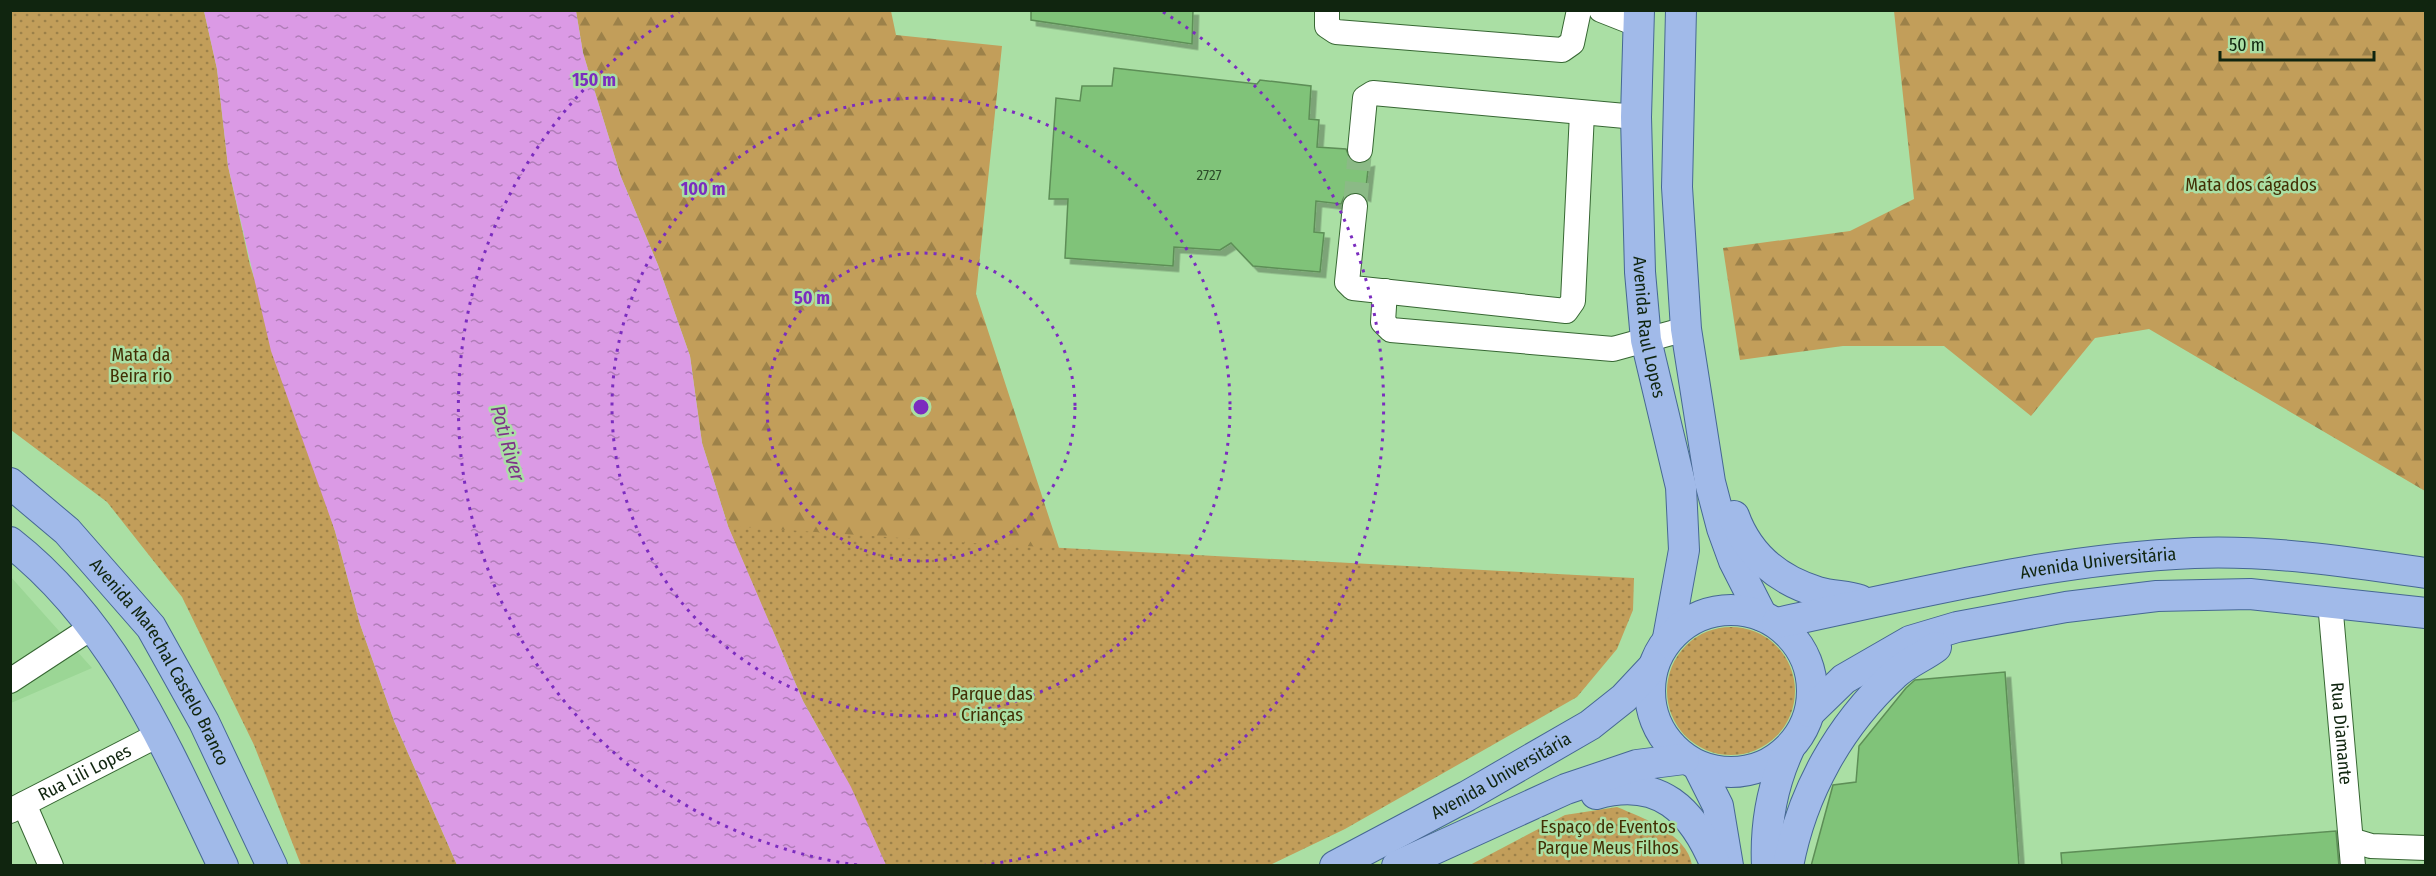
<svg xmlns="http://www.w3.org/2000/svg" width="2436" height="876" viewBox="0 0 2436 876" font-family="'Fira Sans Condensed',sans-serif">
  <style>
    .built { fill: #9bd695 }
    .forest { fill: url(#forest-firs) }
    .park { fill: url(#park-dots) }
    .water { fill: url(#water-ripples) }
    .building { fill: #80c379; stroke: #5d8e57; stroke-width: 1.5; filter: url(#shadow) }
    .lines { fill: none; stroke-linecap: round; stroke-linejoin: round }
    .minor-tunnel { stroke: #8bba86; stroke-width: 24; stroke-dasharray: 24 12; stroke-linecap: butt }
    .minor-casing { stroke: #376733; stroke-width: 26 }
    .major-casing { stroke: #466893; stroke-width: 32 }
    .minor { stroke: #fff; stroke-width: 24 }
    .major { stroke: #a1bae9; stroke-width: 30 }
    .ring { fill: none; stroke: #7b2cbf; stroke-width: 3; stroke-dasharray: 3 6 }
    .labels { text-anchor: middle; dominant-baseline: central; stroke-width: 5; stroke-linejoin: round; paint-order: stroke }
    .number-label { font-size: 15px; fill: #2c4c2a }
    .park-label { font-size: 18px; fill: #422f04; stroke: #aadfa4 }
    .street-label { font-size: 18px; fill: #10250f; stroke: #aadfa4 }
    .water-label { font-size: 20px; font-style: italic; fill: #7e3189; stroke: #aadfa4 }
    .centre { fill: #7b2cbf; stroke: #aadfa4; stroke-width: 3 }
    .ring-label { font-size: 18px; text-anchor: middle; font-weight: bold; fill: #7b2cbf; stroke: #aadfa4; stroke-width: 5; stroke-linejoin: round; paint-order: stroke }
  </style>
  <defs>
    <pattern id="forest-firs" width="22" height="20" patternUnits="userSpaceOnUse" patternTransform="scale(1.5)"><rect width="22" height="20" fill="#c29e5a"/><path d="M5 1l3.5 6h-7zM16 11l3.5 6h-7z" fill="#9c8149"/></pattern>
    <pattern id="park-dots" width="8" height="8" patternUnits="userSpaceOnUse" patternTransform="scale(1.5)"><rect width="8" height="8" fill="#c29e5a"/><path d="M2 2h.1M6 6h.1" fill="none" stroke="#9c8149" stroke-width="1.8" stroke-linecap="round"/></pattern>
    <pattern id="water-ripples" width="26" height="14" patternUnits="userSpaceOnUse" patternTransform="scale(1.5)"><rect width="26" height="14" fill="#db9ae5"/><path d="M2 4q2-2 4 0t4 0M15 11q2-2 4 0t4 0" fill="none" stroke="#b07db8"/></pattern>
    <filter id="shadow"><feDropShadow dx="5.5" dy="5.5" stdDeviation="0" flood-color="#0004"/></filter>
  </defs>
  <rect width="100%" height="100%" fill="#aadfa4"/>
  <!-- built -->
  <path class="built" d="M 10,576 L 92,668 L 11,703 L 10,703 Z"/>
  <!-- forest -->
  <path class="forest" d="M 576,11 L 891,11 L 896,35 L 1002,46 L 976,294 L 1059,548 L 1091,604 L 886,865 L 765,613 L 728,526 L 702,443 L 690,356 L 658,265 L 621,177 L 583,53 Z
    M 1894,11 L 2425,11 L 2425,491 L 2149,329 L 2095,338 L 2031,416 L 1944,346 L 1843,346 L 1740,360 L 1723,248 L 1850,231 L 1914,199 Z"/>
  <!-- park -->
  <path class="park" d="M 10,11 L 204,11 L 217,69 L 228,166 L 250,265 L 335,531 L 360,624 L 394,721 L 457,865 L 301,865 L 254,745 L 182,597 L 107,502 L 11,430 Z
    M 728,526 L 987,544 L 1634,578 L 1633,610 L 1617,649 L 1577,697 L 1345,829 L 1270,865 L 886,865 L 851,787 L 803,701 Z
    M1667 691a64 64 0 1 1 128 0a64 64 0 1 1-128 0Z
    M 1617,807 C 1643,818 1687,834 1692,865 L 1470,865 L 1565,815 Z"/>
  <!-- water -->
  <path class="water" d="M 204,11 L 576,11 L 583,53 L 621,177 L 658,265 L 690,356 L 702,443 L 728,526 L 803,701 L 851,787 L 886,865 L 457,865 L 394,721 L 360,624 L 335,531 L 271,351 L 228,166 L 217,69 Z"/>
  <!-- building -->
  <path class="building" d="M 1031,10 L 1193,10 L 1192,44 L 1031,20 Z
    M 1114,68 L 1257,84 L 1260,80 L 1311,86 L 1309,119 L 1319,120 L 1317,147 L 1346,149 L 1351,161 L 1358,164 L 1369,161 L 1365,196 L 1356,192 L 1344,197 L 1341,204 L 1316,201 L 1314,232 L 1324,233 L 1320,272 L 1253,266 L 1231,243 L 1220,250 L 1174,247 L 1173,266 L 1065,258 L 1068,199 L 1049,199 L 1056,98 L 1080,101 L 1082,86 L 1112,86 Z
    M 2005,672 L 2019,866 L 1811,866 L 1833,785 L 1856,782 L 1859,746 L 1906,688 L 1915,680 Z
    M 2336,831 L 2339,866 L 2062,866 L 2061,853 Z"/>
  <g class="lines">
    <!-- minor-tunnel -->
    <path class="minor-tunnel" d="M 1355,206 L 1360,150"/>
    <!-- minor casing -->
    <g class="minor-casing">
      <g id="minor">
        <path d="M 1327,10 L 1327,26 L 1336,32 L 1562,50 L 1572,43 L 1579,10"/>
        <path d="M 1601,10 L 1639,25"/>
        <path d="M 1360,150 L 1365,98 L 1373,93 L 1636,117"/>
        <path d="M 1355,206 L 1347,282 L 1353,288 L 1566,311 L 1573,301 L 1582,113"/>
        <path d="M 1385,291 L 1383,322 L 1391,330 L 1613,349 L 1686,329"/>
        <path id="s1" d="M 2330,602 L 2353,866"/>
        <path d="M 10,681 L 94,626"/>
        <path d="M 24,804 L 51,866"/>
        <path id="s2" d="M 10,811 L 160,734"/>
        <path d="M 2351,840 L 2371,846 L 2426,848"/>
      </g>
    </g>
    <!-- major casing -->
    <g class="major-casing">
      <g id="major">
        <path id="s3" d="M 1639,10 L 1636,117 L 1640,272 L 1646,340 L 1681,487 L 1684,550 L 1668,638"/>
        <path d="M 1681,10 L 1677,187 L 1686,329 L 1710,482 L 1722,528 L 1734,561 L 1762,616"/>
        <path id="s4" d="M 10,483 L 67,531 L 151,627 L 204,722 L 272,866"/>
        <path d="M 1734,516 C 1748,555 1778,580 1818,592 C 1832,596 1847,596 1860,600"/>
        <path d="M 10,542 C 115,624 167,749 223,866"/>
        <circle cx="1731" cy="691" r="81"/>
        <path id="s5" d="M 1777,623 C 1915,594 2052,559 2194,553 C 2271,550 2350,562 2426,573"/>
        <path d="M 1810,712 L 1844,679 L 1910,641 L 1957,627 L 2066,607 L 2157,596 L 2250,594 L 2426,613"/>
        <path d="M 1698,766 L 1718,806 L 1728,866"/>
        <path d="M 1596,794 C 1659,776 1693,810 1716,866"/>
        <path id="s6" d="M 1335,866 L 1467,796 L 1590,725 L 1624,698 L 1653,667"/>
        <path d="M 1397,866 L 1566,789 L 1637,765 L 1684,759"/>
        <path d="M 1767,866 C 1765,825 1772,786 1789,749"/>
        <path d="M 1788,866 C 1802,792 1839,726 1894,675 C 1906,663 1923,657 1936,647"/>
      </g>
    </g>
    <!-- minor -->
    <use href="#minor" class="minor"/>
    <!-- major -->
    <use href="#major" class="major"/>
  </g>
  <!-- distance rings -->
  <g class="ring">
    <circle cx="921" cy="407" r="154"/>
    <circle cx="921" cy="407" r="309"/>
    <path d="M857 865A463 463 0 0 1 679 12M1163 12A463 463 0 0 1 985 865"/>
  </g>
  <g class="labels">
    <!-- number labels -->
    <g class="number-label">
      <text x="1209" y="175">2727</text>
    </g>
    <!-- park labels -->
    <g class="park-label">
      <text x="2251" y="185">Mata dos cágados</text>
      <text x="141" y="355">Mata da<tspan x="141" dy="21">Beira rio</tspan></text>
      <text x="992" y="694">Parque das<tspan x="992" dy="21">Crianças</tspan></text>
      <text x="1608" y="827">Espaço de Eventos<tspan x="1608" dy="21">Parque Meus Filhos</tspan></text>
    </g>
    <!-- street labels -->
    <g class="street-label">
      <text stroke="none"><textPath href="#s3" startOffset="318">Avenida Raul Lopes</textPath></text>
      <text stroke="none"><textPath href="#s5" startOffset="327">Avenida Universitária</textPath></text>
      <text stroke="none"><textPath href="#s4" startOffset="236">Avenida Marechal Castelo Branco</textPath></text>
      <text stroke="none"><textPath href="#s1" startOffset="132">Rua Diamante</textPath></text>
      <text stroke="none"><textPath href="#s2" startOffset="84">Rua Lili Lopes</textPath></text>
      <text stroke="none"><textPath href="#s6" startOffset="189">Avenida Universitária</textPath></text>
    </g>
    <!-- water labels -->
    <g class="water-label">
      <text transform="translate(508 443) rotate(74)">Poti River</text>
    </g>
  </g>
  <circle cx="921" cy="407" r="9" class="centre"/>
  <g class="ring-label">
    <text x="594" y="86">150 m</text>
    <text x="703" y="195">100 m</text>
    <text x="812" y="304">50 m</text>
  </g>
  <!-- border -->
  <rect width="2436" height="876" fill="none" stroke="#10250f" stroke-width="24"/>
  <!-- scale -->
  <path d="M2220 51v9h154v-9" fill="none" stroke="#10250f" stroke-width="3"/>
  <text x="2229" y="51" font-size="18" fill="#10250f" stroke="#aadfa4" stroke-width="4.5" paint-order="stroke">50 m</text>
</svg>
